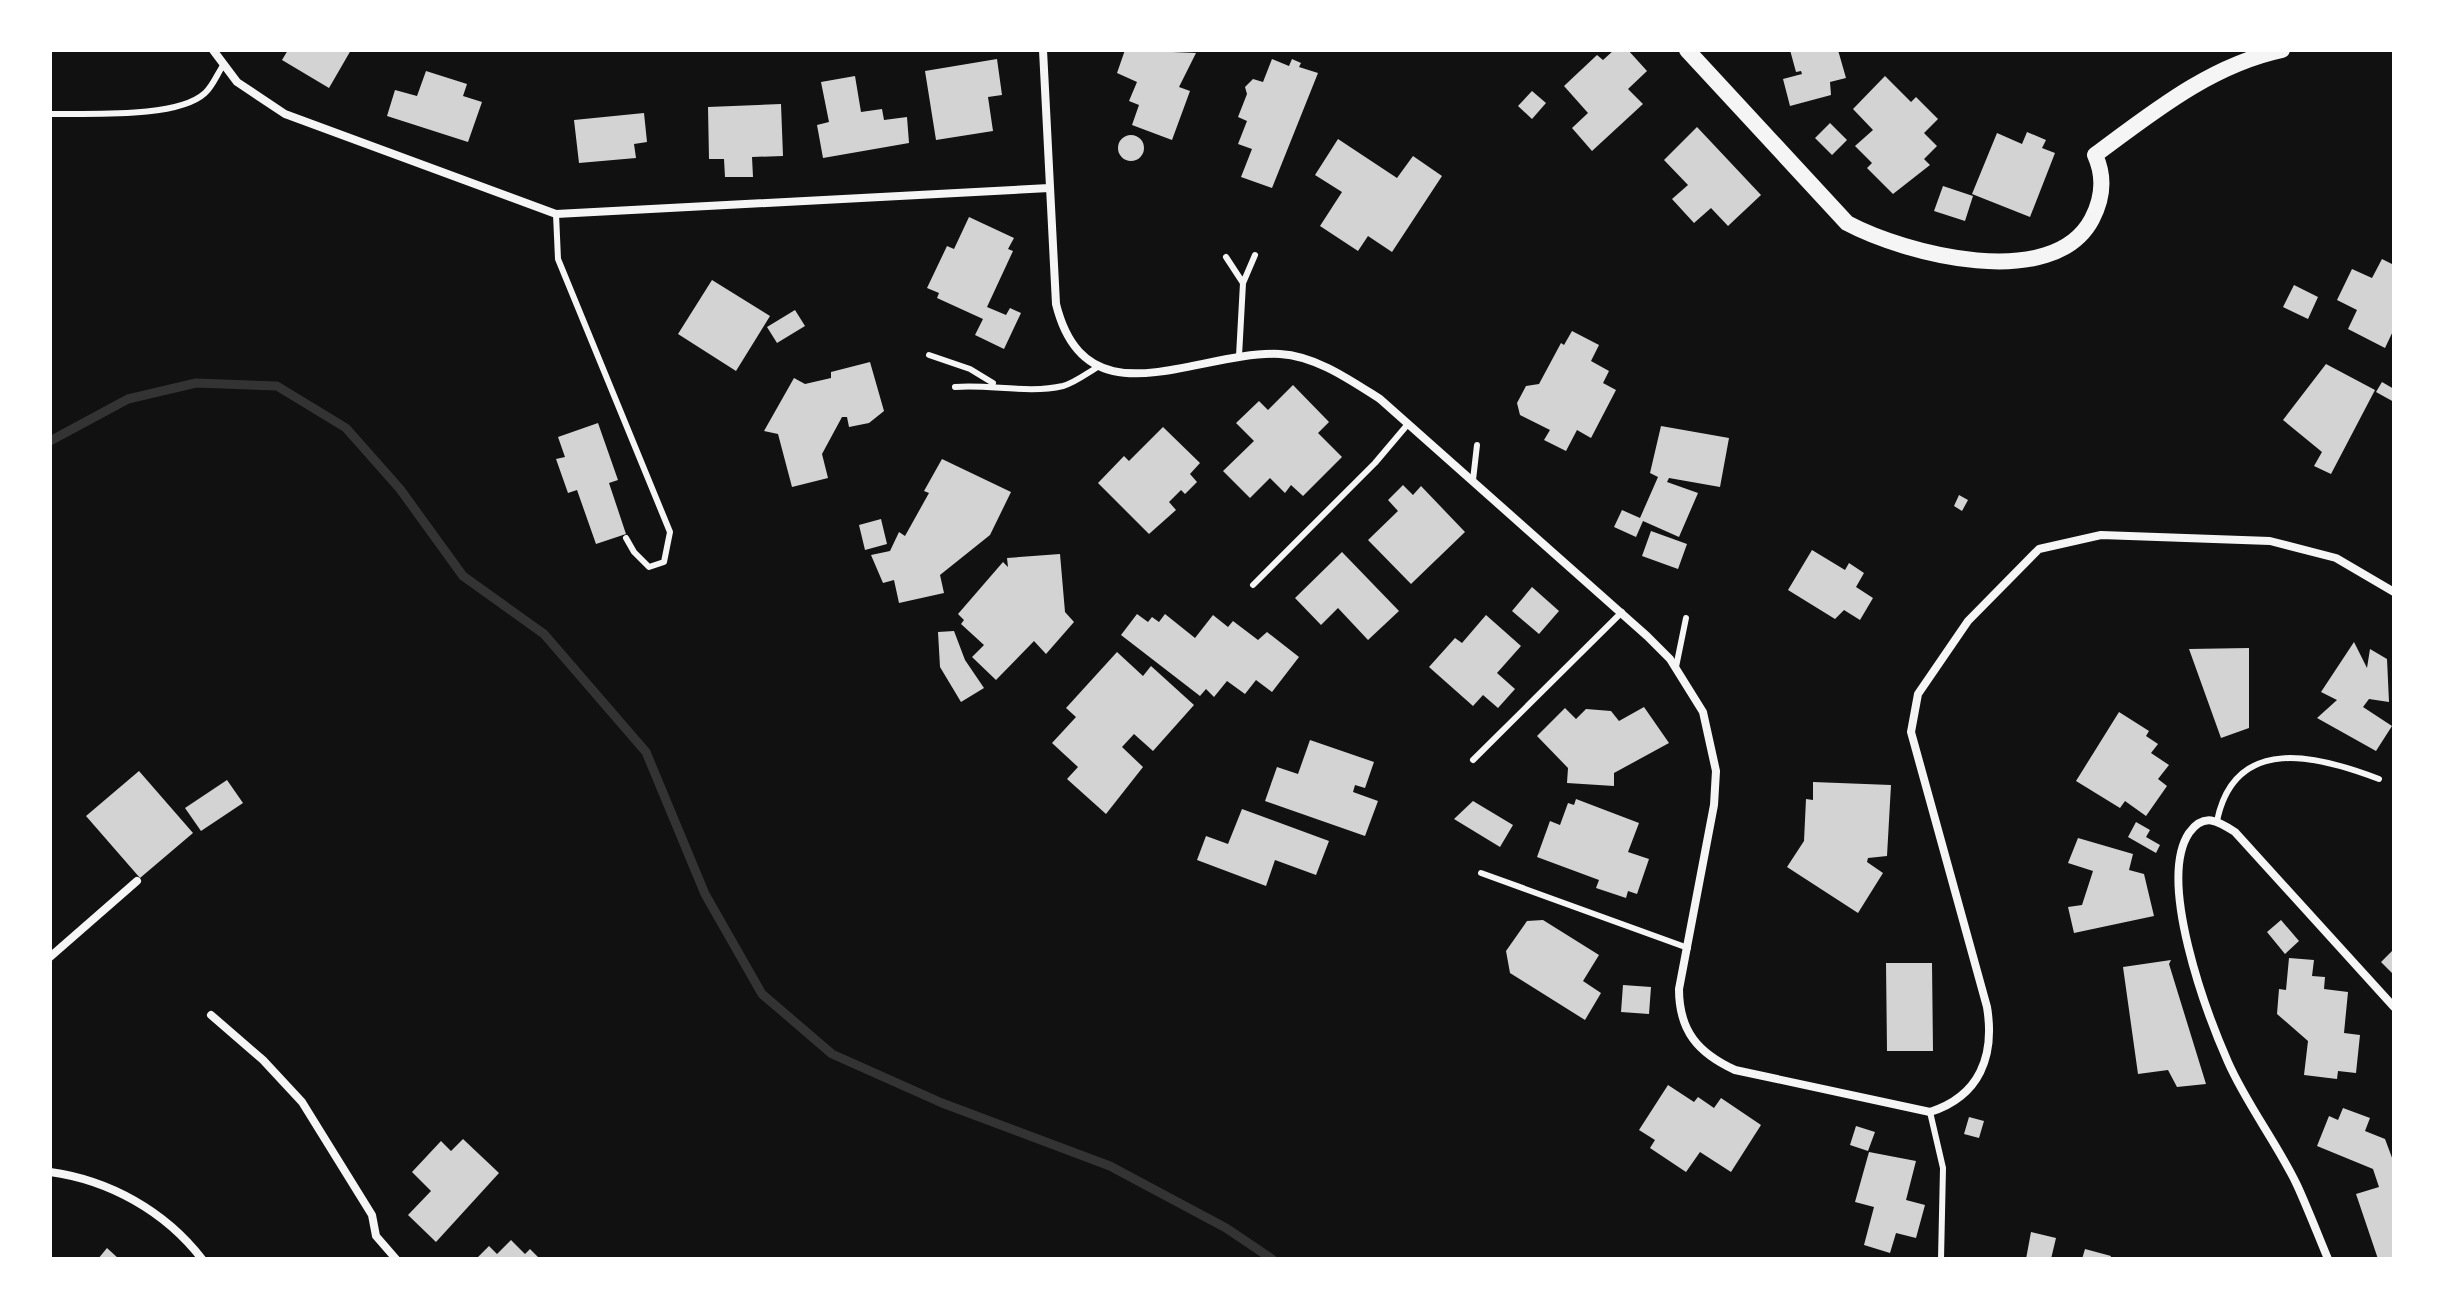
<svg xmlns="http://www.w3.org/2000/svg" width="2444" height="1309" viewBox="0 0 2444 1309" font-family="'PT Sans Narrow',sans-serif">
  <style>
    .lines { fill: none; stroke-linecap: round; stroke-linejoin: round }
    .stream { stroke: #333; stroke-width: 9 }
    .building { fill: #d3d3d3 }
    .service { stroke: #f5f5f5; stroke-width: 6 }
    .minor { stroke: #f5f5f5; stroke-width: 8 }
    .secondary { stroke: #f5f5f5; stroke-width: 16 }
  </style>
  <rect width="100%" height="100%" fill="#111"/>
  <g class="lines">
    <!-- stream -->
    <path class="stream" d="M 50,441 L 128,399 L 196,383 L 277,386 L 346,428 L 400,489 L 463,576 L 544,634 L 646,752 L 705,894 L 762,994 L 832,1054 L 942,1103 L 1110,1166 L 1226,1228 L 1272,1259"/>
  </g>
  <!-- building -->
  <path class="building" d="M 288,50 L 351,50 L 329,88 L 282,60 Z
    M 1125,50 L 1196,53 L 1179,87 L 1190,91 L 1172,140 L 1132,125 L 1139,105 L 1129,101 L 1137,82 L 1117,73 Z
    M 1614,50 L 1628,50 L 1647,71 L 1628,89 L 1643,104 L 1592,151 L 1572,128 L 1588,113 L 1564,86 L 1597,55 L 1603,60 Z
    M 1790,50 L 1838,50 L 1846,78 L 1830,82 L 1831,95 L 1790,106 L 1783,79 L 1802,74 L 1801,71 L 1796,72 Z
    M 997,59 L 1002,95 L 988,97 L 993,131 L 936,140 L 925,71 Z
    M 1272,59 L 1289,66 L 1292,59 L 1301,63 L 1299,67 L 1318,73 L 1272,188 L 1241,177 L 1252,149 L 1238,144 L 1247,121 L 1238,117 L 1247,94 L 1245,87 L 1253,79 L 1263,82 Z
    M 426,71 L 467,84 L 463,96 L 482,102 L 468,142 L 387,116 L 395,90 L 417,96 Z
    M 855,76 L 861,112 L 882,109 L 884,120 L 907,117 L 909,143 L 823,158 L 817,125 L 829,122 L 821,82 Z
    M 1885,76 L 1911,102 L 1916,97 L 1938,119 L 1924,133 L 1937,146 L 1924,159 L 1930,165 L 1893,194 L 1867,168 L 1872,163 L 1855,146 L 1873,130 L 1853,109 Z
    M 1532,91 L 1546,103 L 1532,119 L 1518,106 Z
    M 781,104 L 783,156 L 752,157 L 753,177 L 725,177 L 724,159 L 709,159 L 708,107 Z
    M 644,113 L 647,142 L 634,144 L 636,158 L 579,163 L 574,120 Z
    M 1830,123 L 1847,140 L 1832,155 L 1815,138 Z
    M 1697,127 L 1761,195 L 1728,226 L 1711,208 L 1694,223 L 1672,199 L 1688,185 L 1664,160 Z
    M 2027,132 L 2046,140 L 2042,148 L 2055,153 L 2030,217 L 1972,194 L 1997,133 L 2022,144 Z
    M1118 148a13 13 0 1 1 26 0a13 13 0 1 1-26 0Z
    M 1338,139 L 1397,178 L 1413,156 L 1442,176 L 1392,252 L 1368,236 L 1358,251 L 1320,226 L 1342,192 L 1315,175 Z
    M 1943,186 L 1973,196 L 1965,221 L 1934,211 Z
    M 969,217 L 1014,238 L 1008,249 L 1013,251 L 987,307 L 1006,315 L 1010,308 L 1021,313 L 1004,349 L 975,335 L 983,319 L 937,298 L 939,293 L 927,288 L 947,246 L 954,249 Z
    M 2382,259 L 2394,265 L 2394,329 L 2385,348 L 2348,329 L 2357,310 L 2337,300 L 2352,269 L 2372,278 Z
    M 712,280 L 770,316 L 736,371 L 678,334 Z
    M 2294,285 L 2318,297 L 2308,319 L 2283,307 Z
    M 795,310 L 805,326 L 777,343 L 767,327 Z
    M 1572,331 L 1599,345 L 1591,361 L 1609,371 L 1603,383 L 1616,390 L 1591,438 L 1577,430 L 1566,451 L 1544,440 L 1550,430 L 1520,415 L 1517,403 L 1526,386 L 1539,384 L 1561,343 L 1564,345 Z
    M 870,362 L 884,411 L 869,423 L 849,427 L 847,417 L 842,417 L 822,454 L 828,478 L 792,487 L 778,434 L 764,431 L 794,378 L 805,384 L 831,378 L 831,372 Z
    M 2326,364 L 2375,390 L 2331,474 L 2314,466 L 2322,452 L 2283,420 Z
    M 2382,382 L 2394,389 L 2394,402 L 2376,392 Z
    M 1293,385 L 1329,422 L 1318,433 L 1342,457 L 1303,496 L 1291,485 L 1285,493 L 1270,478 L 1250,498 L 1223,471 L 1254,441 L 1236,423 L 1259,401 L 1268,410 Z
    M 598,423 L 618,480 L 609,483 L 626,534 L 596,544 L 577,490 L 568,493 L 556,459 L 565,457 L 558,437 Z
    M 1661,426 L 1729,438 L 1720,487 L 1669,478 L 1667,482 L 1698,493 L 1679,537 L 1643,521 L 1636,537 L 1614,527 L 1622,510 L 1640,518 L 1658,477 L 1650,473 Z
    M 1163,427 L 1200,463 L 1190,474 L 1197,482 L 1185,494 L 1181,490 L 1169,502 L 1176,510 L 1149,534 L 1098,483 L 1124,456 L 1129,461 Z
    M 942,459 L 1011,492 L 990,535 L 940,575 L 944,593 L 899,603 L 894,580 L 883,583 L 871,555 L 890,551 L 899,532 L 905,536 L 929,493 L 924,491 Z
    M 1403,485 L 1413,495 L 1421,486 L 1465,532 L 1411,584 L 1368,540 L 1398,511 L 1388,500 Z
    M 1959,495 L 1968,500 L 1962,511 L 1954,506 Z
    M 881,519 L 887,544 L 865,550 L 859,525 Z
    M 1651,531 L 1687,544 L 1678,569 L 1642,556 Z
    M 1812,550 L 1845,570 L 1849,563 L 1864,573 L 1856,587 L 1873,598 L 1860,620 L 1844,610 L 1835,619 L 1788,590 Z
    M 1342,552 L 1399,611 L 1368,640 L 1338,608 L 1321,625 L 1295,598 Z
    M 1060,554 L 1065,612 L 1074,622 L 1046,654 L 1034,641 L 996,680 L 972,657 L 984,645 L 961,624 L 964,620 L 958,614 L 1003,562 L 1008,567 L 1007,558 Z
    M 1532,587 L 1559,611 L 1539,634 L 1512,611 Z
    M 1137,614 L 1148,622 L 1152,617 L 1159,622 L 1165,614 L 1195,638 L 1213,615 L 1228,627 L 1233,621 L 1258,640 L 1267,632 L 1299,657 L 1272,692 L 1256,680 L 1245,694 L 1227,681 L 1214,697 L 1206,689 L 1200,696 L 1121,635 Z
    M 1486,615 L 1521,646 L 1497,673 L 1515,689 L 1498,708 L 1483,695 L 1473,706 L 1429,667 L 1455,638 L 1462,643 Z
    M 954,631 L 965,660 L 984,688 L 961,702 L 940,667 L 938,632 Z
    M 2354,642 L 2367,668 L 2370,649 L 2387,659 L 2389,702 L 2369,699 L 2363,707 L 2392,726 L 2376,751 L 2317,718 L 2337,700 L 2321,692 Z
    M 2249,648 L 2249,728 L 2221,738 L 2189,649 Z
    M 1117,652 L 1143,676 L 1151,666 L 1194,705 L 1153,751 L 1134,734 L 1122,747 L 1143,767 L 1106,814 L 1067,779 L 1078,767 L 1052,743 L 1076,717 L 1066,708 Z
    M 1644,707 L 1669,743 L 1614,773 L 1614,786 L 1567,783 L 1568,768 L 1537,736 L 1565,708 L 1576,719 L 1586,709 L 1611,711 L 1619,721 Z
    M 2119,712 L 2149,731 L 2146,736 L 2158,744 L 2151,753 L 2169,765 L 2158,779 L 2167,786 L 2146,816 L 2125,801 L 2120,808 L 2076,781 Z
    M 1310,740 L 1374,762 L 1365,788 L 1355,785 L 1353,792 L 1378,801 L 1365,836 L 1265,801 L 1277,767 L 1298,774 Z
    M 139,771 L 193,833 L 140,878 L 86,816 Z
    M 227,780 L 243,803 L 201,831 L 185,808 Z
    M 1813,782 L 1891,785 L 1887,856 L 1868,858 L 1867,862 L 1883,873 L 1858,913 L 1787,867 L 1804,841 L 1806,799 L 1813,800 Z
    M 1576,799 L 1639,823 L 1628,852 L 1649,859 L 1637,894 L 1628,891 L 1626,898 L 1596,888 L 1599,880 L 1537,857 L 1550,821 L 1560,825 L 1568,803 L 1574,805 Z
    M 1473,801 L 1513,825 L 1500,847 L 1454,819 Z
    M 1242,809 L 1329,841 L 1316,875 L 1275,860 L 1266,886 L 1197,860 L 1206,836 L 1228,844 Z
    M 2136,822 L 2150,830 L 2146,837 L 2160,845 L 2156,853 L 2128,837 Z
    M 2078,838 L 2133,854 L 2129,870 L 2144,874 L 2154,916 L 2074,933 L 2068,907 L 2082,905 L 2093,871 L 2068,863 Z
    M 1543,920 L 1599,955 L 1583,981 L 1601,993 L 1585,1020 L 1510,973 L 1506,951 L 1527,921 Z
    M 2281,920 L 2299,941 L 2285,954 L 2267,932 Z
    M 2394,949 L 2394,975 L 2381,962 Z
    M 2289,958 L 2314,960 L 2312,976 L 2325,977 L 2324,989 L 2348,992 L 2344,1033 L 2360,1035 L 2356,1073 L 2338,1071 L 2337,1079 L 2304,1075 L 2308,1041 L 2277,1014 L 2279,989 L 2286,990 Z
    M 2171,960 L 2169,964 L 2206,1084 L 2177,1087 L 2168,1070 L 2138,1074 L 2123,967 Z
    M 1886,963 L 1932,963 L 1933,1051 L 1887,1051 Z
    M 1623,985 L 1651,987 L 1649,1014 L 1621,1012 Z
    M 1668,1085 L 1694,1102 L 1698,1097 L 1714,1108 L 1721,1098 L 1761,1125 L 1731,1172 L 1700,1152 L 1686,1172 L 1650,1148 L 1655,1140 L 1639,1130 Z
    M 2343,1108 L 2370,1118 L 2365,1131 L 2385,1139 L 2394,1163 L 2394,1257 L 2389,1259 L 2378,1259 L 2356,1194 L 2379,1187 L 2373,1169 L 2317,1146 L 2329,1116 L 2338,1120 Z
    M 1969,1117 L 1984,1121 L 1979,1138 L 1964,1134 Z
    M 1856,1126 L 1875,1132 L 1868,1151 L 1850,1145 Z
    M 463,1139 L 499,1173 L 436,1242 L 408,1215 L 431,1191 L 412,1172 L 441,1141 L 451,1151 Z
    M 1869,1152 L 1916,1161 L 1906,1200 L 1925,1205 L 1916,1238 L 1896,1233 L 1890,1253 L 1864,1245 L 1874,1207 L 1855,1202 Z
    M 2031,1232 L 2056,1238 L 2051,1259 L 2026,1259 Z
    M 511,1240 L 525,1254 L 530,1249 L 540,1259 L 476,1259 L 489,1246 L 497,1254 Z
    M 107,1248 L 119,1259 L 98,1259 Z
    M 2085,1249 L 2111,1256 L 2110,1259 L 2082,1259 Z"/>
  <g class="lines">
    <!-- service -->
    <path class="service" d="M 50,114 C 87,113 177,119 205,93 C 212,87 217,75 222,67
      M 556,214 L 558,259 L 670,532 L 664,562 L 649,567 L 634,552 L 626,538
      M 1226,257 L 1243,283 L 1239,356
      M 1243,283 L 1255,255
      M 929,355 L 970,369 L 993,383
      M 955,387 C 990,384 1028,394 1063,386 C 1074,383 1086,374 1096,368
      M 1473,480 L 1477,445
      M 1253,585 L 1375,463 L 1408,424
      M 1676,667 L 1686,618
      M 1473,760 L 1622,612
      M 2217,821 C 2235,733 2319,756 2379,779
      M 1481,873 L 1688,948
      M 1930,1112 L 1943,1168 L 1941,1259"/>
    <!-- minor -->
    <path class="minor" d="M 213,50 L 237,82 L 285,114 L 556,214 L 1049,188
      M 1043,50 L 1056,304 C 1086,425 1196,350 1280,354 C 1316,356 1350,380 1380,399 L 1647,636 L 1670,659 L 1703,712 L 1716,771 L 1714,805 L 1679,989 C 1679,1031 1698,1053 1735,1070 L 1930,1112 C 1980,1096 1995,1056 1987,1007 L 1911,732 L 1918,694 L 1968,621 L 2039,549 L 2101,535 L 2270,541 L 2336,558 L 2394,592
      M 50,957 L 137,881
      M 211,1015 L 263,1060 L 302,1102 L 372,1215 L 376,1236 L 396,1259
      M 50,1172 C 109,1180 165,1211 202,1259
      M 2328,1259 C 2318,1235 2308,1209 2297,1185 C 2277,1143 2247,1105 2228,1062 C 2206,1012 2157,881 2189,833 C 2204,812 2218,821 2235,832 L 2394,1007"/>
    <!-- secondary -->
    <path class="secondary" d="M 1687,50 L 1847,223 C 1905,254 2053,293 2092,219 C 2103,198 2105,177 2095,155 C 2153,112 2211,65 2282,50"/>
  </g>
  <!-- border -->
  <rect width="2444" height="1309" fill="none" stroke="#ffffff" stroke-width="104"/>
</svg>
